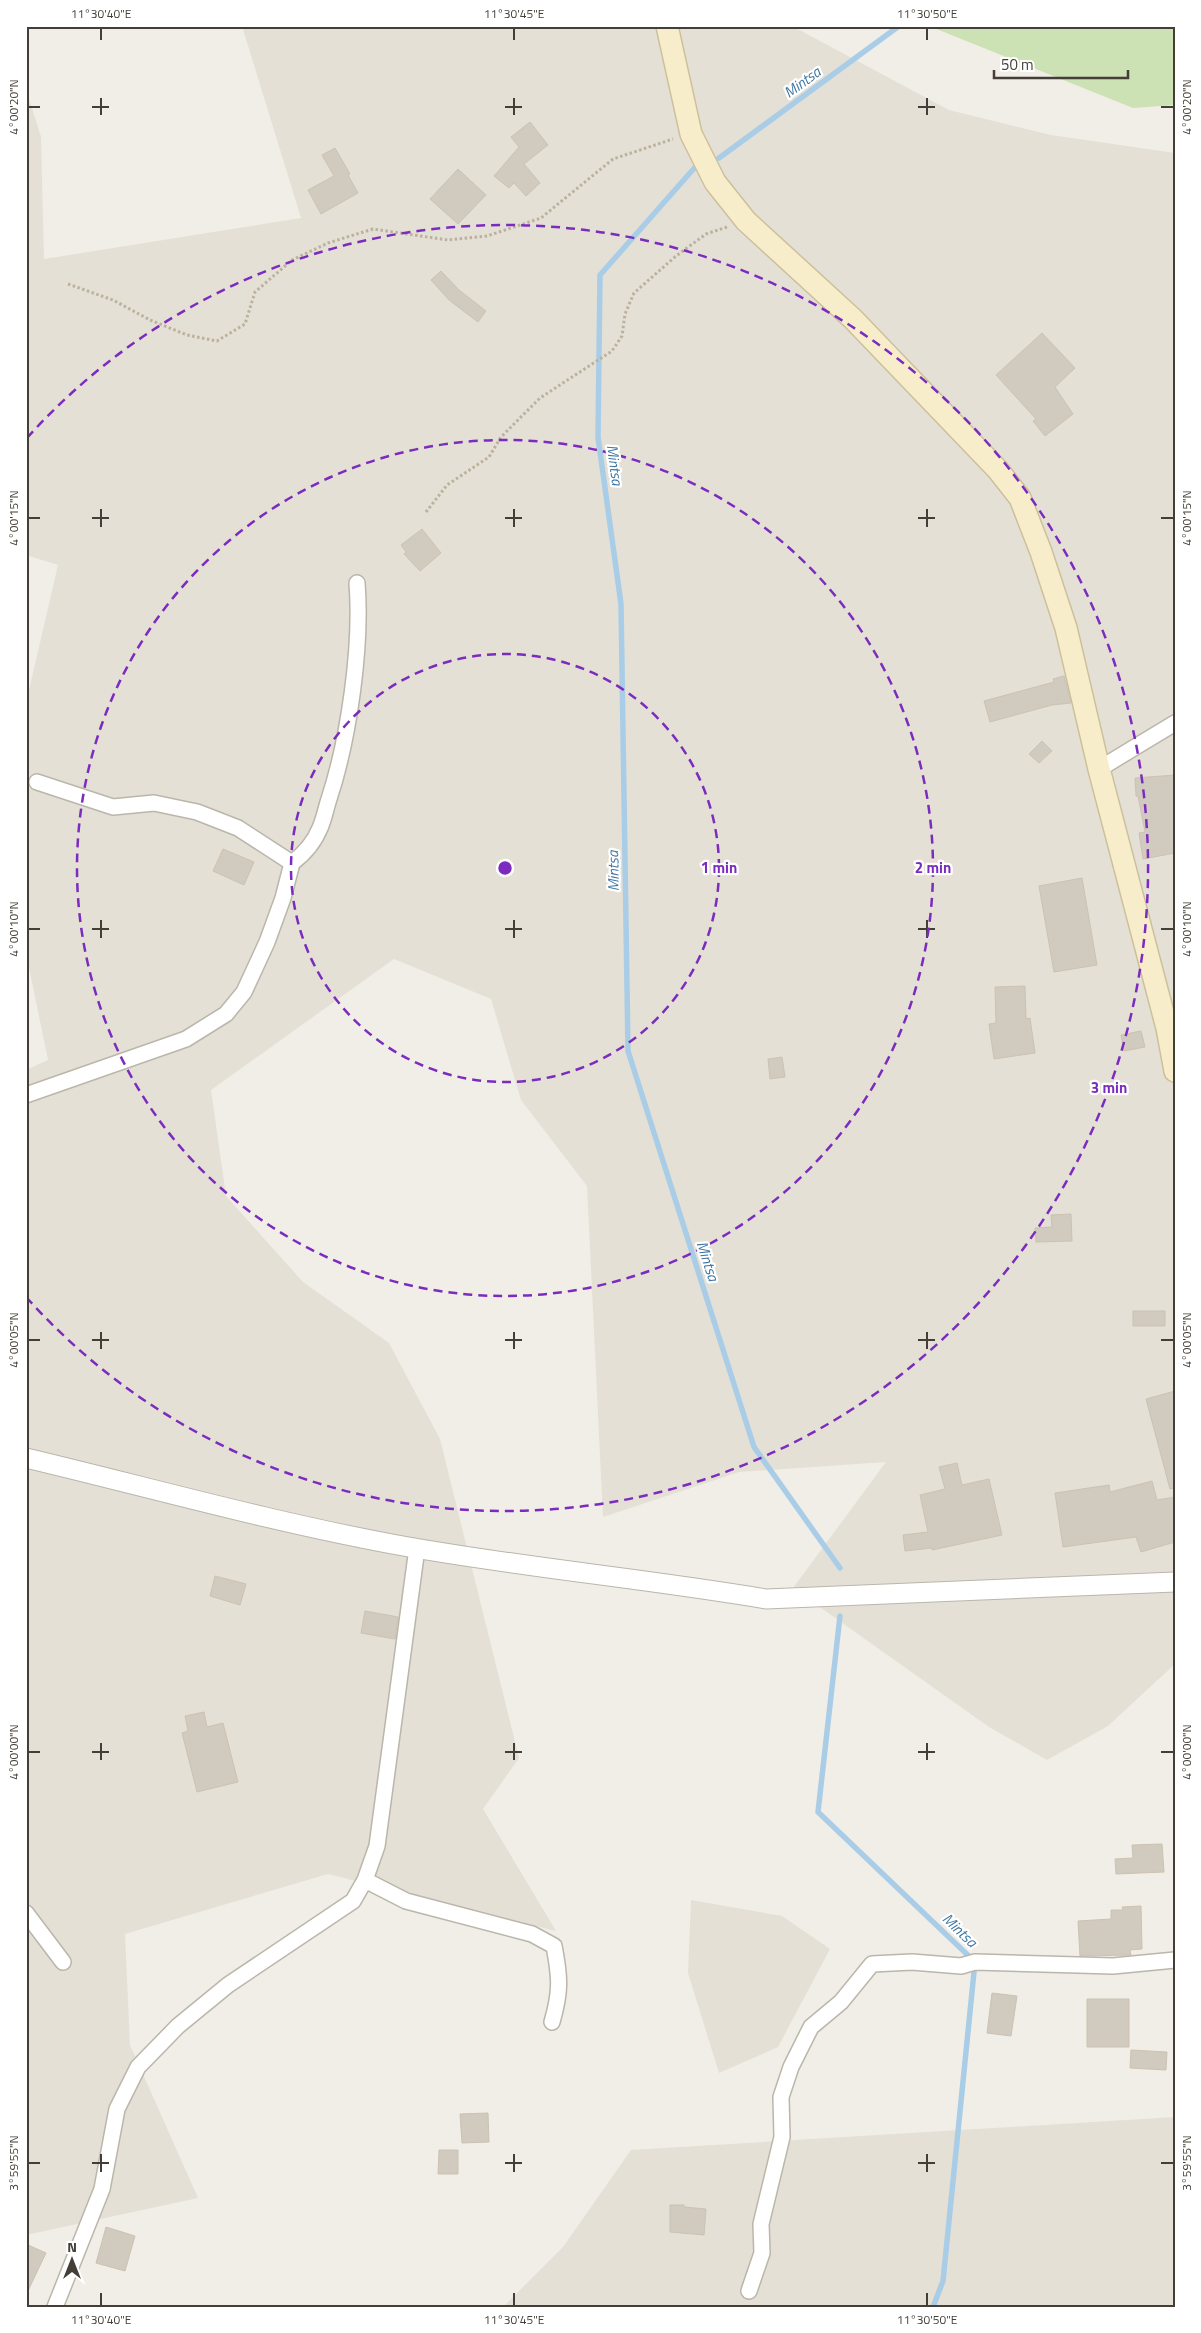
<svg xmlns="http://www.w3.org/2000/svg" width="1201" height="2333" viewBox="0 0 1201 2333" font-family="'Titillium Web',sans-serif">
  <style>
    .residential { fill: #e4e0d5 }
    .green { fill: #cce1b4 }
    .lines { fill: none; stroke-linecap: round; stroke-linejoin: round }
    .stream { stroke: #aacde7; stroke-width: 5.5 }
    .building { fill: #d1cabe; stroke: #cbc2b2 }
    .minor-casing { stroke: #bbb6aa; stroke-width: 18 }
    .tertiary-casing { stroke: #bbb6aa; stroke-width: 21 }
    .secondary-casing { stroke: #ccc09b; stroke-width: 24 }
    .path { stroke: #bcb19d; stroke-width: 3; stroke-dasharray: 2.5 2.5; stroke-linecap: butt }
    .minor { stroke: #fff; stroke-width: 15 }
    .tertiary { stroke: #fff; stroke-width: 19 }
    .secondary { stroke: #f8edca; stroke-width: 21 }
    .ticks { fill: none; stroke: #433e37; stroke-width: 2 }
    .ring { fill: none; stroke: #7b2cbf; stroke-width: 2.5; stroke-dasharray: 9 6 }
    .labels { text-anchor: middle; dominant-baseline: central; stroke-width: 4.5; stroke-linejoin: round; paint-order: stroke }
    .water-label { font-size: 15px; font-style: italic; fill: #3d76a2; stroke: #fff }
    .centre { fill: #7b2cbf; stroke: #fff; stroke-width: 2.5 }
    .ring-label { font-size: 15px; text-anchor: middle; font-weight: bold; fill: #7b2cbf; stroke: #fff; stroke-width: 4.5; stroke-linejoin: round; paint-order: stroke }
    .neatline { fill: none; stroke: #433e37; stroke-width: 2 }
    .ticks-label { font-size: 12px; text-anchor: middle; fill: #433e37 }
  </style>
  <rect width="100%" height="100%" fill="#f1eee7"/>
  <!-- residential -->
  <path class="residential" d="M 242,26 L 792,26 L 949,110 L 1051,135 L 1175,153 L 1175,1664 L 1108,1726 L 1047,1760 L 989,1727 L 793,1588 L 886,1462 L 739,1472 L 603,1517 L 587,1186 L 521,1100 L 491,999 L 394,959 L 211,1090 L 226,1196 L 303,1282 L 389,1343 L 440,1439 L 519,1758 L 483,1809 L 556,1931 L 328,1874 L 125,1934 L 130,2045 L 198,2198 L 26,2235 L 26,1070 L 48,1060 L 26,953 L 26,703 L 58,565 L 26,555 L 26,89 L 41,137 L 44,259 L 301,218 Z
    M 691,1900 L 782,1916 L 830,1949 L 778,2047 L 719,2073 L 688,1973 Z
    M 1175,2117 L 1175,2307 L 503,2307 L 563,2247 L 631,2150 Z"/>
  <!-- green -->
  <path class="green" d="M 929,26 L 1175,26 L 1175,105 L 1133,108 Z"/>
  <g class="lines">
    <!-- stream -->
    <path class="stream" d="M 719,158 L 899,26
      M 697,165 L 600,275 L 598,437 L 621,604 L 628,1051 L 754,1447 L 840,1568
      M 840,1616 L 818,1812 L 975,1962 L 943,2281 L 933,2307"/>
  </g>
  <!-- building -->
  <path class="building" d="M 530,122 L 548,145 L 524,164 L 540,183 L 526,196 L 514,183 L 509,188 L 494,176 L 519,147 L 511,137 Z
    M 335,148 L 350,174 L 348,175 L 358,193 L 321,214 L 308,190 L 334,176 L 322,155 Z
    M 458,169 L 486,195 L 458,224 L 430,199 Z
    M 441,271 L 459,290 L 486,311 L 478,322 L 449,300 L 431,280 Z
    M 1042,333 L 1075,368 L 1055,387 L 1073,414 L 1045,436 L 1033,421 L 1036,419 L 996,375 Z
    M 422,529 L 441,553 L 420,571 L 404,554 L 406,552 L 401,545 Z
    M 1064,676 L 1071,703 L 1052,705 L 990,722 L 984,701 L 1054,682 L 1053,679 Z
    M 1042,741 L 1052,751 L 1039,763 L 1029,754 Z
    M 1175,775 L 1175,853 L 1143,859 L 1139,833 L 1145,832 L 1138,796 L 1136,796 L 1135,778 Z
    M 223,849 L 254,862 L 244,885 L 213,871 Z
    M 1082,878 L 1097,965 L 1054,972 L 1039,886 Z
    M 1025,986 L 1026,1019 L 1030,1018 L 1035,1053 L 994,1059 L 989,1024 L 996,1023 L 995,987 Z
    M 1141,1031 L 1145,1047 L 1124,1051 L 1121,1035 Z
    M 782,1057 L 785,1077 L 770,1079 L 768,1059 Z
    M 1071,1214 L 1072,1241 L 1036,1242 L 1035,1228 L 1052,1227 L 1051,1215 Z
    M 1133,1311 L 1165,1311 L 1165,1326 L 1133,1326 Z
    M 1175,1391 L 1175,1488 L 1170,1489 L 1146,1399 Z
    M 957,1463 L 962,1485 L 989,1479 L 1002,1535 L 932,1550 L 932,1548 L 905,1551 L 903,1535 L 928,1532 L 920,1495 L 945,1489 L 939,1467 Z
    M 1152,1481 L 1157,1500 L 1175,1497 L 1175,1542 L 1141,1552 L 1136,1537 L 1063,1547 L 1055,1493 L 1109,1485 L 1110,1492 Z
    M 215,1576 L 246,1584 L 240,1605 L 210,1596 Z
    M 365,1611 L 398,1617 L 395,1639 L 361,1633 Z
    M 204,1712 L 207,1727 L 223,1723 L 238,1782 L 197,1792 L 182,1733 L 188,1731 L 185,1716 Z
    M 1162,1844 L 1164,1872 L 1116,1874 L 1115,1859 L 1133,1858 L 1132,1845 Z
    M 1141,1906 L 1142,1949 L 1130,1950 L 1131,1955 L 1080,1956 L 1078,1921 L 1111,1919 L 1111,1910 L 1123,1910 L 1122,1907 Z
    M 992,1993 L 1017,1996 L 1011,2036 L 987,2033 Z
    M 1087,1999 L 1129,1999 L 1129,2047 L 1087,2047 Z
    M 1131,2050 L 1167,2052 L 1166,2070 L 1130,2068 Z
    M 488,2113 L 489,2142 L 462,2143 L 460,2114 Z
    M 439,2150 L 458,2150 L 458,2174 L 438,2174 Z
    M 670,2205 L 684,2205 L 684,2207 L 706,2209 L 704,2235 L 670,2232 Z
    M 106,2227 L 135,2236 L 125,2271 L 96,2263 Z
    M 26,2244 L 46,2253 L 26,2295 Z"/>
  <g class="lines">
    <!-- minor casing -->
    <g class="minor-casing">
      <path id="minor" d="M 1099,769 L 1175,723
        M 292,863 C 304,854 314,843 320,828 C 324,819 326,808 329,799 C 349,738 362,646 357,583
        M 26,1095 L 186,1039 L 226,1014 L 244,992 L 267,942 L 283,898 L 292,863 L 238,828 L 197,812 L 154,803 L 113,807 L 37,782
        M 365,1880 L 406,1901 L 532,1934 L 554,1946 C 560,1977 561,1991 552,2022
        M 26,1913 L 63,1962
        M 749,2291 L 762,2253 L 761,2224 L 782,2137 L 781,2097 L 791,2067 L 811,2027 L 841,2002 L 872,1964 L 912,1962 L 961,1966 L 975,1962 L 1113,1966 L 1175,1960
        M 55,2307 L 102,2189 L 117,2109 L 138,2067 L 178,2026 L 228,1985 L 353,1901 L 365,1880 L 377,1846 L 417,1548"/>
    </g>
    <!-- tertiary casing -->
    <g class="tertiary-casing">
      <path id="tertiary" d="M 26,1458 C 148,1487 268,1521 392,1544 C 516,1567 642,1578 766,1599 L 1175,1582"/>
    </g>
    <!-- secondary casing -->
    <g class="secondary-casing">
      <path id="secondary" d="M 667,26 L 691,134 L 715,182 L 746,221 L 853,319 L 998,470 L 1020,498 L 1041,552 L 1066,628 L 1099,769 L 1167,1028 L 1175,1071"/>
    </g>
    <!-- path -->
    <path class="path" d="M 68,284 L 113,300 L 150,320 L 187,335 L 217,341 L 245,324 L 255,292 L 292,260 L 328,243 L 373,229 L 448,240 L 487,236 L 541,218 L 613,159 L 673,139
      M 426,512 L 447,485 L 489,457 L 501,437 L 540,398 L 612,351 L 622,336 L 625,314 L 634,293 L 676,256 L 706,234 L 727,227"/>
    <!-- minor -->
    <use href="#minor" class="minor"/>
    <!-- tertiary -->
    <use href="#tertiary" class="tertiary"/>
    <!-- secondary -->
    <use href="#secondary" class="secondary"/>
  </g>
  <!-- ticks -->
  <path class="ticks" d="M 101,28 L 101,40M 514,28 L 514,40M 927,28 L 927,40M 101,98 L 101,115M 514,98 L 514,115M 927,98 L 927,115M 28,107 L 40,107M 92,107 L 109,107M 505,107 L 522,107M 918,107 L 935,107M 1161,107 L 1174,107M 101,509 L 101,527M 514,509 L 514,527M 927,509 L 927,527M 28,518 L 40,518M 92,518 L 109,518M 505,518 L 522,518M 918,518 L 935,518M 1161,518 L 1174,518M 101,920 L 101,938M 514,920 L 514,938M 927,920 L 927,938M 28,929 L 40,929M 92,929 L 109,929M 505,929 L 522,929M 918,929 L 935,929M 1161,929 L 1174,929M 101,1332 L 101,1349M 514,1332 L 514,1349M 927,1332 L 927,1349M 28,1340 L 40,1340M 92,1340 L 109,1340M 505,1340 L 522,1340M 918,1340 L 935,1340M 1161,1340 L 1174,1340M 101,1743 L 101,1760M 514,1743 L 514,1760M 927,1743 L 927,1760M 28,1752 L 40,1752M 92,1752 L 109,1752M 505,1752 L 522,1752M 918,1752 L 935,1752M 1161,1752 L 1174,1752M 101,2154 L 101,2172M 514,2154 L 514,2172M 927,2154 L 927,2172M 28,2163 L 40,2163M 92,2163 L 109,2163M 505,2163 L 522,2163M 918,2163 L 935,2163M 1161,2163 L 1174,2163M 101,2293 L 101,2306M 514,2293 L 514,2306M 927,2293 L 927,2306"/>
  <!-- distance rings -->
  <g class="ring">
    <circle cx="505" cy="868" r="214"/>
    <circle cx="505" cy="868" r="428"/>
    <path d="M27 438A643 643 0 1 1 27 1298"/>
  </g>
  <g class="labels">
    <!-- water labels -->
    <g class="water-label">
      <text transform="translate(802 82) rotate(-36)">Mintsa</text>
      <text transform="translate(615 465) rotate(82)">Mintsa</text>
      <text transform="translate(613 871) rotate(-91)">Mintsa</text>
      <text transform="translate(708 1261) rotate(72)">Mintsa</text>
      <text transform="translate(960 1930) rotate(44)">Mintsa</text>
    </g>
  </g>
  <circle cx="505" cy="868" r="8" class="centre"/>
  <g class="ring-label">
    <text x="719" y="873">1 min</text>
    <text x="933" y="873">2 min</text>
    <text x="1109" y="1093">3 min</text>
  </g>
  <!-- border -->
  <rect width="1201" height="2333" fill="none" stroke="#ffffff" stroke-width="55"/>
  <!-- north arrow -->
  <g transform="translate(72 2260)" stroke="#ffffff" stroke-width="4" paint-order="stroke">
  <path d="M0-4L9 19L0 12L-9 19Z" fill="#433e37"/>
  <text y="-8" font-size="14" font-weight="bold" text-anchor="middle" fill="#433e37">N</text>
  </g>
  <!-- scale -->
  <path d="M994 70v8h134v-8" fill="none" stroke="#433e37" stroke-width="2.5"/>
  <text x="1001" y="70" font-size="15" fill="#433e37" stroke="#ffffff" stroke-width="4" paint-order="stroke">50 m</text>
  <rect x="28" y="28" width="1146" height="2278" class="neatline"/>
  <g class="ticks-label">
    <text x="101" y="18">11°30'40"E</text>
    <text x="514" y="18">11°30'45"E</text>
    <text x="927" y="18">11°30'50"E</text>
    <text transform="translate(14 107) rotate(-90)" y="4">4°00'20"N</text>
    <text transform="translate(1187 107) rotate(-90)" y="4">4°00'20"N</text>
    <text transform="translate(14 518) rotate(-90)" y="4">4°00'15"N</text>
    <text transform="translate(1187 518) rotate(-90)" y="4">4°00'15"N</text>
    <text transform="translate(14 929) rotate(-90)" y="4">4°00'10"N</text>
    <text transform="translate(1187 929) rotate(-90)" y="4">4°00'10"N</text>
    <text transform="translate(14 1340) rotate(-90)" y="4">4°00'05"N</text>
    <text transform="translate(1187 1340) rotate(-90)" y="4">4°00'05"N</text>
    <text transform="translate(14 1752) rotate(-90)" y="4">4°00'00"N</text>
    <text transform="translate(1187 1752) rotate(-90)" y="4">4°00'00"N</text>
    <text transform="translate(14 2163) rotate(-90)" y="4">3°59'55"N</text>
    <text transform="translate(1187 2163) rotate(-90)" y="4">3°59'55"N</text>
    <text x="101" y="2324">11°30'40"E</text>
    <text x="514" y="2324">11°30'45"E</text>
    <text x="927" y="2324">11°30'50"E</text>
  </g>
</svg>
